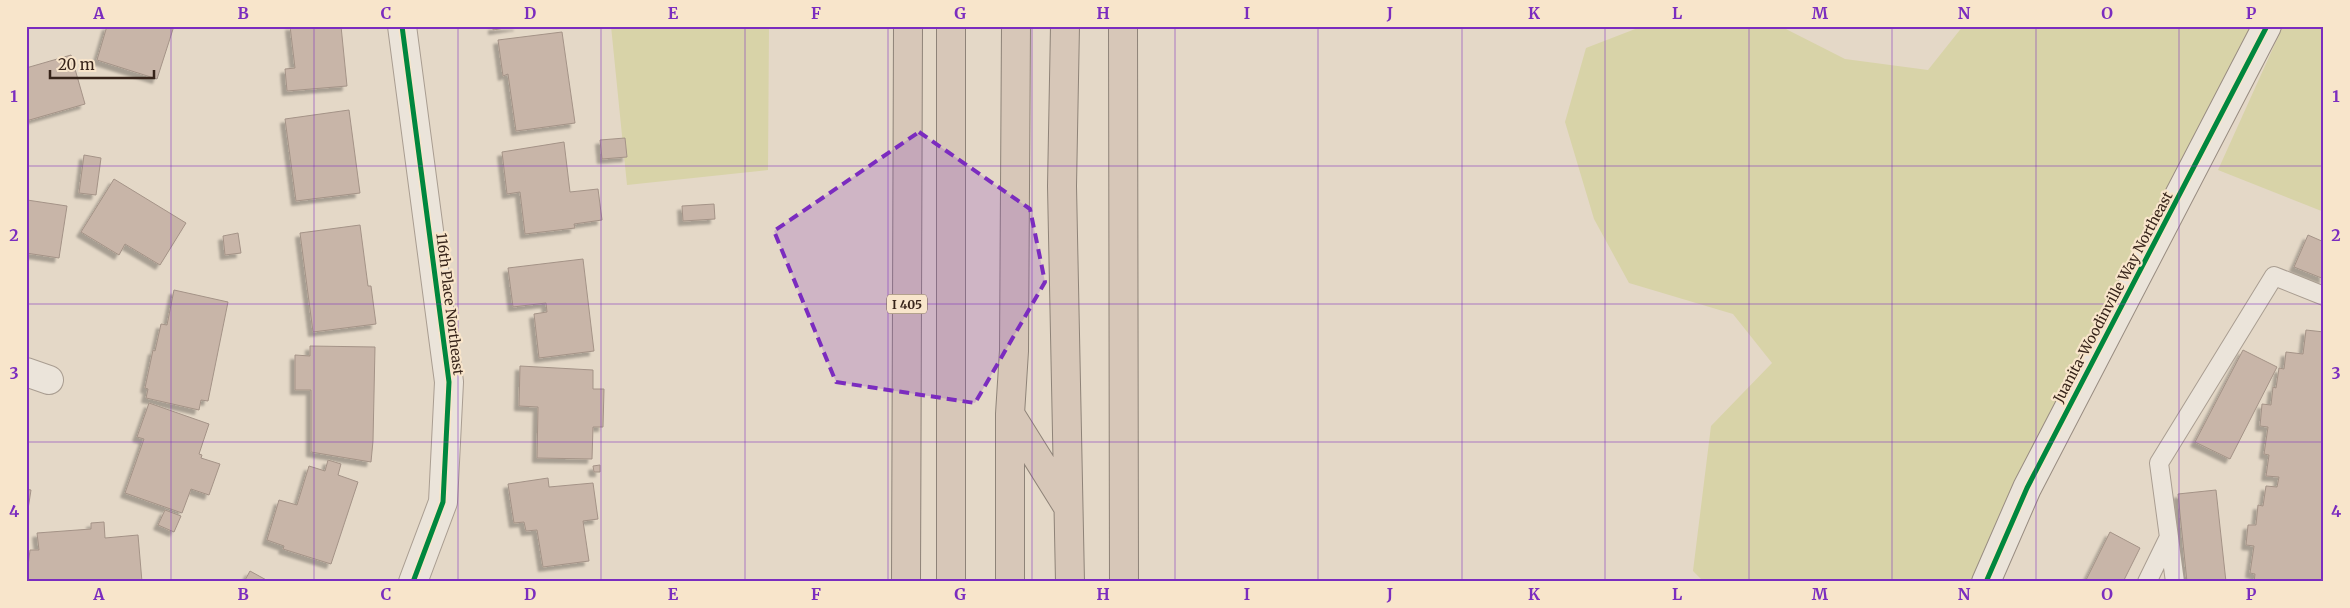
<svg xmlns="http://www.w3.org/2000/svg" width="2350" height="608" viewBox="0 0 2350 608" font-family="Merriweather,serif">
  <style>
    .green { fill: #d8d3a8 }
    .building { fill: #c8b5a8; stroke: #a49387; filter: url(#shadow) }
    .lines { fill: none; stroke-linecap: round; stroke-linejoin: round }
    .service-casing { stroke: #a99d91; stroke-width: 20 }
    .minor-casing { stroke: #a99d91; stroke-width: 30 }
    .secondary-casing { stroke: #988c81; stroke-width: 30 }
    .motorway-casing { stroke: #8e8378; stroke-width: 30 }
    .service { stroke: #ebe4da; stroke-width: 18 }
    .minor { stroke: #ebe4da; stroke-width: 28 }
    .secondary { stroke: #ebe4da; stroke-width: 28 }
    .motorway { stroke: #d7c7b8; stroke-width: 28 }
    .cycleway-casing { stroke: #f8e5cb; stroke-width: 8 }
    .cycleway { stroke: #00873e; stroke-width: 5 }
    .marked { fill: #7b2cbf; fill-opacity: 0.2; stroke: #7b2cbf; stroke-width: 4; stroke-dasharray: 10 6; stroke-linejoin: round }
    .grid { fill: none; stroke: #7b2cbf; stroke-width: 1; stroke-opacity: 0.55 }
    .labels { text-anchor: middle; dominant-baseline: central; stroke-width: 4.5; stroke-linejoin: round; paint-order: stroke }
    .shield { fill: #f8e5cb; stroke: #715e4f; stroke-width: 1 }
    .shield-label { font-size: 12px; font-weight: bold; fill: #37241a }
    .street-label { font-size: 14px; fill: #37241a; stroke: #f8e5cb }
    .neatline { fill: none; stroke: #7b2cbf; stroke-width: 2 }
    .grid-label { font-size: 16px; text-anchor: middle; font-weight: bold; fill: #7b2cbf }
  </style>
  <defs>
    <filter id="shadow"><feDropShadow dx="-4.5" dy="4.5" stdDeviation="1" flood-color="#0004"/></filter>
  </defs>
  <rect width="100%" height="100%" fill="#e4d8c7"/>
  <!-- green -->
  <path class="green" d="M 611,26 L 769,26 L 768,170 L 627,185 Z
    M 1643,26 L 1780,26 L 1845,59 L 1928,70 L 1963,26 L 2267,26 L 1983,582 L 1704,582 L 1693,571 L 1711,426 L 1772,363 L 1733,314 L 1629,283 L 1594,219 L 1565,122 L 1586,48 Z
    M 2283,26 L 2324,26 L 2324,212 L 2218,170 Z"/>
  <!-- building -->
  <path class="building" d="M 107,26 L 174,26 L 157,79 L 97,60 Z
    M 290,26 L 341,26 L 347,86 L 287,91 L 285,69 L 295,68 Z
    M 493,26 L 518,26 L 493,30 Z
    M 562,32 L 575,123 L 516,131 L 508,74 L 503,76 L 498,40 Z
    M 71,55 L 85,104 L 26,121 L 26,68 Z
    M 349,110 L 360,193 L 296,201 L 285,119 Z
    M 625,138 L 627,157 L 602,159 L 600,140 Z
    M 564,142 L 570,192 L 598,189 L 602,220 L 574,224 L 575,228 L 525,234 L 520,192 L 507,194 L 502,152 Z
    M 84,155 L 101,158 L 96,195 L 79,193 Z
    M 114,179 L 186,223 L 160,265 L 125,244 L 119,255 L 81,232 Z
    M 27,200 L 67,206 L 59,258 L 26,253 Z
    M 714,204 L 715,219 L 683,221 L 682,206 Z
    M 360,225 L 368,286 L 371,286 L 376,324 L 313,332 L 300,233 Z
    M 238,233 L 241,253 L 225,255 L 223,236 Z
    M 2308,235 L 2324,242 L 2324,279 L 2294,267 Z
    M 583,259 L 594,351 L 539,358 L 534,314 L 547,312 L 546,303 L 513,307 L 508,268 Z
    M 174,290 L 228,302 L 208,401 L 201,400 L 199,410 L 146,398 L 148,389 L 145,388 L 153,350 L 155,351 L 161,324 L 167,325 Z
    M 2306,330 L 2324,332 L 2324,582 L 2254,582 L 2255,574 L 2250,573 L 2254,546 L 2246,545 L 2248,525 L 2256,525 L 2258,505 L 2263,506 L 2266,486 L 2277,487 L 2279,477 L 2266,476 L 2269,455 L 2264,454 L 2268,427 L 2260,426 L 2262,404 L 2271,405 L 2273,387 L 2276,388 L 2279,368 L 2284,369 L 2286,352 L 2303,354 Z
    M 310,346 L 375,347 L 373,441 L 371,462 L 311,452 L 311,390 L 295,390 L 295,355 L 310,356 Z
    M 2243,350 L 2277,367 L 2230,459 L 2195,442 Z
    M 520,366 L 593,370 L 593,389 L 604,389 L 603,427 L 593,427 L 592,459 L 537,458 L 538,407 L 519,406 Z
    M 149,403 L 209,424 L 199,454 L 202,455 L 201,458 L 220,464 L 209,495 L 191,489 L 182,513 L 125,493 L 144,439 L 137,437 Z
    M 328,460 L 341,464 L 338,475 L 358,482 L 331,564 L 283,549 L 284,546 L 267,540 L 279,500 L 297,505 L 309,466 L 325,471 Z
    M 600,465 L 600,472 L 594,472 L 593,466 Z
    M 548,478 L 549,487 L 593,483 L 598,519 L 583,521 L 589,561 L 543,567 L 537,530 L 526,531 L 524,522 L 514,523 L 508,484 Z
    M 26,489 L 31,490 L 26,522 Z
    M 2216,490 L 2226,582 L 2187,582 L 2178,494 Z
    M 165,510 L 181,516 L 174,532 L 158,525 Z
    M 104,522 L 105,538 L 138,535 L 142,582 L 26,582 L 30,550 L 39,550 L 37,533 L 91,529 L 91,523 Z
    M 2110,532 L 2140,548 L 2123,582 L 2085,582 Z
    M 250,571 L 270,582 L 244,582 Z"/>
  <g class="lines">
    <!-- service casing -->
    <g class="service-casing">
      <path id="service" d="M 2147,582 L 2169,537
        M 2175,582 L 2159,463 L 2274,276 L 2324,296"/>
    </g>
    <!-- minor casing -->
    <g class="minor-casing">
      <path id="minor" d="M 402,26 L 449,382 L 443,502 L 413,582
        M 26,372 L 49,380"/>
    </g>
    <!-- secondary casing -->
    <g class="secondary-casing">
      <path id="secondary" d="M 1986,582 L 2027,488 L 2267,26"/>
    </g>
    <!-- motorway casing -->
    <g class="motorway-casing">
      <path id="motorway" d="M 1065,26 L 1062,186 L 1070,582
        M 1123,26 L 1124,582
        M 1010,414 L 1068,507
        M 906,582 L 908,26
        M 951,582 L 951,26
        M 1010,582 L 1010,414 L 1014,351 L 1016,26"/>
    </g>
    <!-- service -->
    <use href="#service" class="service"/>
    <!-- minor -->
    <use href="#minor" class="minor"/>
    <!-- secondary -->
    <use href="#secondary" class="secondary"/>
    <!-- motorway -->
    <use href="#motorway" class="motorway"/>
    <!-- cycleway casing -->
    <g class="cycleway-casing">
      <path id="cycleway" d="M 402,26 L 449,382 L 443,502 L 413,582
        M 1986,582 L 2027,488 L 2267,26"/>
    </g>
    <!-- cycleway -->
    <use href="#cycleway" class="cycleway"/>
  </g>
  <!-- marked area -->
  <path class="marked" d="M 919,132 L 1030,209 L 1045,282 L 975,403 L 836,382 L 774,231 Z"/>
  <!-- grid -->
  <path class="grid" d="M 171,26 L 171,582M 314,26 L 314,582M 458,26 L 458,582M 601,26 L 601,582M 745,26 L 745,582M 888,26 L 888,582M 1032,26 L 1032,582M 1175,26 L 1175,582M 1318,26 L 1318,582M 1462,26 L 1462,582M 1605,26 L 1605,582M 1749,26 L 1749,582M 1892,26 L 1892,582M 2036,26 L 2036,582M 2179,26 L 2179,582M 26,166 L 2324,166M 26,304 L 2324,304M 26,442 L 2324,442"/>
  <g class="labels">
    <!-- shield labels -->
    <rect class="shield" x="887" y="294.5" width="40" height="19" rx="4"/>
    <g class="shield-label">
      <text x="907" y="304">I 405</text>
    </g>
    <!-- street labels -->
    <g class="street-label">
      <text transform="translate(2113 297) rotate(-62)">Juanita-Woodinville Way Northeast</text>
      <text transform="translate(450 304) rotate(83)">116th Place Northeast</text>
    </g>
  </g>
  <!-- border -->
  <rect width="2350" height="608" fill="none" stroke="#f8e5cb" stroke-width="55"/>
  <!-- scale -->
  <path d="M50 70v8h104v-8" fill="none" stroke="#37241a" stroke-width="2.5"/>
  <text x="58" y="70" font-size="15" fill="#37241a" stroke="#f8e5cb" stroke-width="4" paint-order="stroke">20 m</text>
  <rect x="28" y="28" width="2294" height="552" class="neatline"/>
  <g class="grid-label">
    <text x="99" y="19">A</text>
    <text x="243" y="19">B</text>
    <text x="386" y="19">C</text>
    <text x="530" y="19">D</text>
    <text x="673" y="19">E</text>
    <text x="816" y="19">F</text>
    <text x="960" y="19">G</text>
    <text x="1103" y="19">H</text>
    <text x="1247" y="19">I</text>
    <text x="1390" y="19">J</text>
    <text x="1534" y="19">K</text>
    <text x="1677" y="19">L</text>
    <text x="1820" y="19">M</text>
    <text x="1964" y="19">N</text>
    <text x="2107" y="19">O</text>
    <text x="2251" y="19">P</text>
    <text x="14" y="102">1</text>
    <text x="2336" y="102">1</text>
    <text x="14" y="241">2</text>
    <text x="2336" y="241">2</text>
    <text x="14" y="379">3</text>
    <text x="2336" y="379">3</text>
    <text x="14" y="517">4</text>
    <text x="2336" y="517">4</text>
    <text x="99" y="600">A</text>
    <text x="243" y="600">B</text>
    <text x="386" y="600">C</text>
    <text x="530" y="600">D</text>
    <text x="673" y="600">E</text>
    <text x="816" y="600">F</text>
    <text x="960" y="600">G</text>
    <text x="1103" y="600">H</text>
    <text x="1247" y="600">I</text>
    <text x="1390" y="600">J</text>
    <text x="1534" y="600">K</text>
    <text x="1677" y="600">L</text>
    <text x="1820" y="600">M</text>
    <text x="1964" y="600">N</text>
    <text x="2107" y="600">O</text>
    <text x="2251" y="600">P</text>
  </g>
</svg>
